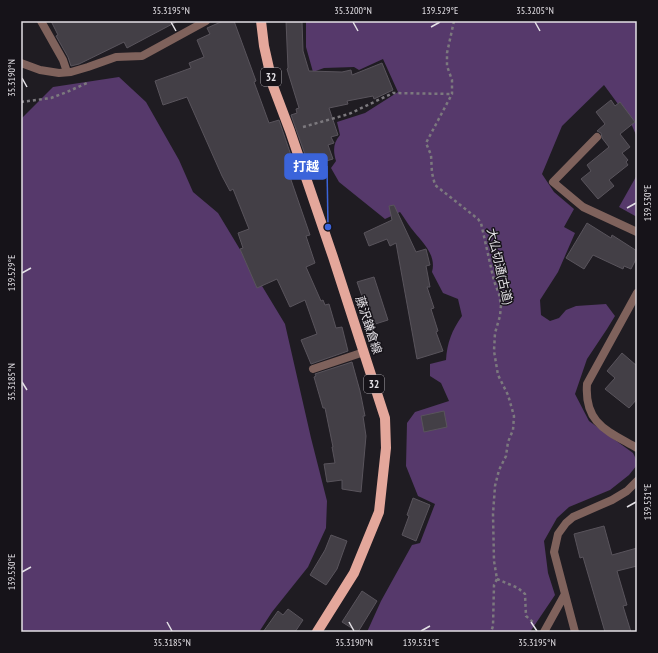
<svg xmlns="http://www.w3.org/2000/svg" width="658" height="653" viewBox="0 0 658 653" font-family="'PT Sans Narrow','Noto Sans JP',sans-serif">
  <style>
    .forest { fill: #56396b }
    .building { fill: #433f46; stroke: #59545c }
    .lines { fill: none; stroke-linecap: round; stroke-linejoin: round }
    .path { stroke: #7c797e; stroke-width: 2.5; stroke-dasharray: 3 3; stroke-linecap: butt }
    .service { stroke: #7f625c; stroke-width: 8 }
    .minor { stroke: #7f625c; stroke-width: 8 }
    .primary { stroke: #e4a79b; stroke-width: 10 }
    .ticks { fill: none; stroke: #e3e0e5; stroke-width: 1.5 }
    .labels { text-anchor: middle; dominant-baseline: central; stroke-width: 3; stroke-linejoin: round; paint-order: stroke }
    .shield { fill: #161319; stroke: #a6a2a8; stroke-width: 1 }
    .shield-label { font-size: 11px; font-weight: bold; fill: #e3e0e5 }
    .street-label { font-size: 12px; fill: #e3e0e5; stroke: #161319 }
    .leader { fill: none; stroke: #3b64da; stroke-width: 1.5 }
    .callout-dot { fill: #3b64da; stroke: #161319; stroke-width: 1.5 }
    .callout { fill: #3b64da; stroke: #3b64da; stroke-width: 1.5 }
    .callout-label { font-size: 13px; text-anchor: middle; font-weight: bold; fill: #fff }
    .neatline { fill: none; stroke: #e3e0e5; stroke-width: 1.5 }
    .ticks-label { font-size: 10px; text-anchor: middle; fill: #e3e0e5 }
  </style>
  <rect width="100%" height="100%" fill="#1f1c22"/>
  <!-- forest -->
  <path class="forest" d="M 306,21 L 637,21 L 637,137 L 629,119 L 604,85 L 562,126 L 542,174 L 554,192 L 574,209 L 564,227 L 575,233 L 558,272 L 540,300 L 541,315 L 550,321 L 559,318 L 566,310 L 576,306 L 606,304 L 615,316 L 607,329 L 587,359 L 575,394 L 589,421 L 633,453 L 637,461 L 637,465 L 629,475 L 610,490 L 569,507 L 557,518 L 544,541 L 548,573 L 555,595 L 530,632 L 367,632 L 381,601 L 412,545 L 420,543 L 435,504 L 418,496 L 406,466 L 407,423 L 415,412 L 449,401 L 441,383 L 430,376 L 430,364 L 446,360 C 447,343 452,330 462,316 L 458,299 L 443,293 L 432,272 C 437,254 421,241 411,228 C 407,223 404,217 400,212 L 385,219 L 339,182 L 331,168 L 336,161 C 333,151 333,143 340,135 L 337,122 L 365,113 L 398,92 L 383,59 L 359,70 L 354,67 L 324,68 L 313,72 L 306,47 Z
    M 119,77 L 146,102 L 179,160 L 193,192 L 218,213 L 285,324 L 311,438 L 327,501 L 326,528 L 308,567 L 272,612 L 259,632 L 21,632 L 21,119 L 53,87 Z
    M 637,175 L 637,217 L 619,207 Z"/>
  <!-- building -->
  <path class="building" d="M 51,21 L 178,21 L 127,48 L 124,42 L 79,64 L 71,66 L 68,57 L 56,36 L 58,35 Z
    M 223,21 L 234,21 L 256,81 L 254,82 L 269,123 L 279,120 L 296,170 L 289,174 L 310,235 L 306,236 L 315,263 L 306,267 L 321,301 L 323,300 L 325,305 L 329,304 L 336,328 L 342,327 L 348,351 L 311,364 L 301,340 L 317,334 L 305,300 L 290,307 L 277,279 L 257,288 L 240,249 L 243,248 L 238,233 L 249,229 L 233,189 L 230,191 L 222,176 L 187,97 L 163,105 L 155,81 L 191,68 L 189,63 L 204,57 L 197,40 L 210,34 L 207,28 Z
    M 286,21 L 302,21 L 303,51 L 309,71 L 342,72 L 351,70 L 352,75 L 382,63 L 393,90 L 374,99 L 373,96 L 347,101 L 348,104 L 329,108 L 338,135 L 331,137 L 334,143 L 328,145 L 333,159 L 309,166 L 291,115 L 297,113 L 296,109 L 299,108 L 287,69 L 288,68 Z
    M 611,100 L 615,106 L 620,102 L 635,122 L 620,134 L 630,147 L 622,153 L 628,160 L 626,162 L 628,165 L 609,180 L 614,186 L 598,199 L 581,179 L 591,171 L 587,165 L 609,147 L 602,138 L 601,133 L 597,131 L 605,124 L 596,112 Z
    M 394,205 L 416,252 L 426,249 L 430,265 L 426,266 L 430,287 L 427,287 L 434,308 L 431,309 L 438,331 L 436,332 L 443,351 L 417,359 L 396,243 L 390,246 L 387,239 L 369,246 L 364,233 L 392,220 L 389,206 Z
    M 587,223 L 611,238 L 612,235 L 637,251 L 637,257 L 631,269 L 624,266 L 623,269 L 593,255 L 584,269 L 566,258 Z
    M 374,277 L 388,320 L 372,325 L 357,282 Z
    M 622,353 L 637,366 L 637,399 L 629,408 L 605,389 L 615,378 L 607,371 Z
    M 352,362 L 360,391 L 365,416 L 363,416 L 366,436 L 361,492 L 342,489 L 342,480 L 327,482 L 324,464 L 335,463 L 332,447 L 333,447 L 325,408 L 323,408 L 314,377 L 316,376 L 315,374 Z
    M 444,411 L 447,427 L 424,432 L 421,416 Z
    M 413,498 L 430,505 L 416,541 L 402,535 L 409,516 L 407,515 Z
    M 604,526 L 612,555 L 637,548 L 637,566 L 617,571 L 627,605 L 623,606 L 631,632 L 605,632 L 583,557 L 580,558 L 574,534 Z
    M 331,535 L 347,541 L 337,569 L 326,585 L 310,575 L 325,550 Z
    M 362,591 L 377,601 L 358,632 L 342,622 Z
    M 288,609 L 303,620 L 295,632 L 263,632 L 278,611 L 283,615 Z"/>
  <g class="lines">
    <!-- path -->
    <path class="path" d="M 454,21 L 447,53 L 447,66 L 452,80 L 452,94 L 426,143 L 431,155 L 432,173 L 435,185 L 478,219 L 481,223 L 494,281 L 499,294 L 501,305 L 500,316 L 495,333 L 494,351 L 498,375 L 508,395 L 514,416 L 513,430 L 508,442 L 506,456 L 499,470 L 495,486 L 493,514 L 494,561 L 497,579 L 494,585 L 493,626 L 491,632
      M 21,102 L 51,98 L 67,92 L 89,82
      M 303,127 L 349,114 L 393,93 L 452,94
      M 497,579 L 518,588 L 525,594 L 526,616 L 535,624"/>
    <!-- service -->
    <path class="service" d="M 41,21 L 63,60 L 67,72
      M 597,137 L 553,182 L 583,207 L 637,232
      M 313,369 L 364,352"/>
    <!-- minor -->
    <path class="minor" d="M 21,63 L 40,70 L 59,73 L 71,72 L 88,67 L 116,57 L 142,56 L 206,21
      M 637,293 L 587,384 C 584,424 608,431 637,448
      M 565,594 L 575,632
      M 544,632 L 565,594 L 554,552 L 558,534 L 566,523 L 573,517 L 612,500 L 627,491 L 637,481"/>
    <!-- primary -->
    <path class="primary" d="M 261,21 L 264,46 L 273,86 L 290,131 L 333,257 L 385,418 L 386,448 L 379,512 L 354,573 L 317,632"/>
  </g>
  <!-- ticks -->
  <path class="ticks" d="M 171,22 L 176,31M 353,22 L 358,31M 535,22 L 540,31M 431,27 L 440,22M 22,78 L 27,87M 627,208 L 636,203M 22,273 L 31,268M 22,382 L 27,390M 627,507 L 636,502M 22,572 L 31,567M 167,622 L 172,631M 349,622 L 354,631M 531,622 L 537,631M 421,631 L 430,626"/>
  <g class="labels">
    <!-- shield labels -->
    <g class="shield">
      <rect x="261" y="68" width="20" height="18" rx="3"/>
      <rect x="364" y="375" width="20" height="18" rx="3"/>
    </g>
    <g class="shield-label">
      <text x="271" y="77">32</text>
      <text x="374" y="384">32</text>
    </g>
    <!-- street labels -->
    <g class="street-label">
      <text transform="translate(500 266) rotate(77)">大仏切通(古道)</text>
      <text transform="translate(369 325) rotate(72)">藤沢鎌倉線</text>
    </g>
  </g>
  <!-- callouts -->
  <path class="leader" d="M328 227L327 166"/>
  <circle class="callout-dot" cx="328" cy="227" r="4"/>
  <rect class="callout" x="285" y="154" width="42" height="25" rx="4"/>
  <g class="callout-label">
    <text x="306" y="171">打越</text>
  </g>
  <!-- border -->
  <rect width="658" height="653" fill="none" stroke="#161319" stroke-width="44"/>
  <rect x="22" y="22" width="614" height="609" class="neatline"/>
  <g class="ticks-label">
    <text x="171" y="14">35.3195°N</text>
    <text x="353" y="14">35.3200°N</text>
    <text x="440" y="14">139.529°E</text>
    <text x="535" y="14">35.3205°N</text>
    <text transform="translate(11 78) rotate(-90)" y="4">35.3190°N</text>
    <text transform="translate(647 203) rotate(-90)" y="4">139.530°E</text>
    <text transform="translate(11 273) rotate(-90)" y="4">139.529°E</text>
    <text transform="translate(11 382) rotate(-90)" y="4">35.3185°N</text>
    <text transform="translate(647 502) rotate(-90)" y="4">139.531°E</text>
    <text transform="translate(11 572) rotate(-90)" y="4">139.530°E</text>
    <text x="172" y="646">35.3185°N</text>
    <text x="354" y="646">35.3190°N</text>
    <text x="421" y="646">139.531°E</text>
    <text x="537" y="646">35.3195°N</text>
  </g>
</svg>
